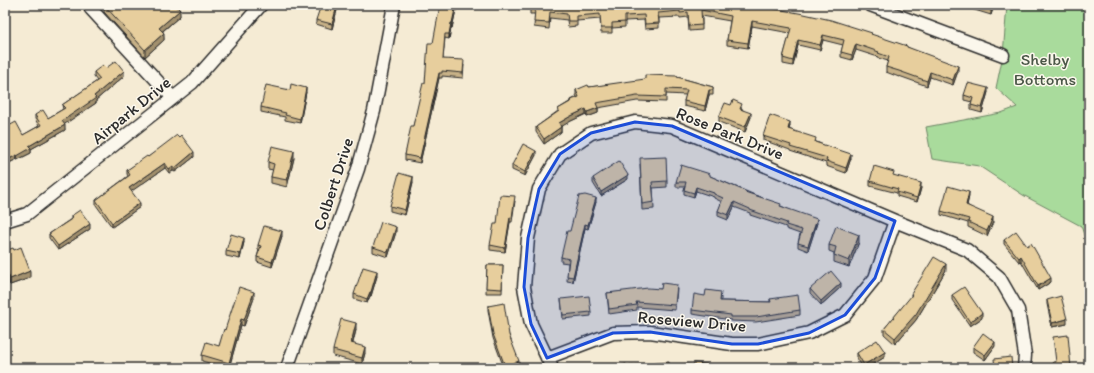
<svg xmlns="http://www.w3.org/2000/svg" width="1094" height="373" viewBox="0 0 1094 373" font-family="Itim,sans-serif">
  <style>
    .green { fill: #a9db9c; stroke: #6a8364 }
    .lines { fill: none; stroke-linecap: round; stroke-linejoin: round }
    .minor-casing { stroke: #2b2b2b; stroke-width: 15 }
    .minor { stroke: #fbf7ec; stroke-width: 12 }
    .wall { fill: #c7b187; stroke: #2b2b2b }
    .shaded-wall { fill: #a2906e; stroke: #2b2b2b }
    .building { fill: #e7ce9d; stroke: #2b2b2b }
    .marked { fill: #1d4ed8; fill-opacity: 0.2; stroke: #1d4ed8; stroke-width: 3; stroke-linejoin: round }
    .labels { text-anchor: middle; dominant-baseline: central; stroke-width: 3; stroke-linejoin: round; paint-order: stroke }
    .park-label { font-size: 17px; fill: #4a5747; stroke: #fbf7ec }
    .street-label { font-size: 17px; fill: #2b2b2b; stroke: #fbf7ec }
  </style>
  <rect width="100%" height="100%" fill="#f5ebd4"/>
  <filter id="ink" filterUnits="userSpaceOnUse"><feTurbulence type="fractalNoise" baseFrequency=".025" numOctaves="2"/><feDisplacementMap in="SourceGraphic" scale="8" xChannelSelector="R" yChannelSelector="G"/><feConvolveMatrix kernelMatrix="1 2 1 2 8 2 1 2 1" color-interpolation-filters="sRGB"/></filter>
  <g filter="url(#ink)">
    <!-- green -->
    <path class="green" d="M 1007,5 L 1089,5 L 1089,249 L 1081,226 L 1023,195 L 979,166 L 932,159 L 926,127 L 1001,113 L 1017,107 L 996,88 L 1003,55 Z"/>
    <g class="lines">
      <!-- minor casing -->
      <g class="minor-casing">
        <path id="minor" d="M 90,5 L 91,9 L 173,98
          M 870,5 L 1003,55
          M 5,221 L 27,214 L 192,83 L 261,5
          M 547,358 L 613,333 L 650,332 L 732,344 L 758,344 L 809,333 L 845,315 L 875,278 L 895,221
          M 287,368 L 358,169 L 374,111 L 394,5
          M 552,368 L 531,324 L 524,287 L 528,238 L 539,189 L 560,154 L 591,133 L 635,122 L 672,126 L 895,221 L 967,250 L 999,277 L 1018,310 L 1025,355 L 1024,368"/>
      </g>
      <!-- minor -->
      <use href="#minor" class="minor"/>
    </g>
    <!-- wall -->
    <path class="wall" d="M 104,5 L 142,9 L 178,8 L 180,16 L 163,31 L 164,40 L 145,57 L 104,12 Z
      M 457,5 L 452,28 L 451,28 L 449,39 L 445,38 L 443,59 L 464,65 L 463,78 L 442,76 L 442,78 L 439,78 L 420,163 L 405,160 L 405,155 L 413,126 L 425,83 L 433,43 Z
      M 754,5 L 872,35 L 907,47 L 958,71 L 953,85 L 930,77 L 927,86 L 899,76 L 899,77 L 886,72 L 886,67 L 888,61 L 878,58 L 878,57 L 856,50 L 852,60 L 841,57 L 841,52 L 843,45 L 823,40 L 820,50 L 798,45 L 793,66 L 783,64 L 783,58 L 790,33 L 752,26 L 748,48 L 727,45 L 727,40 L 730,21 L 702,16 L 702,30 L 689,31 L 688,17 L 680,18 L 680,17 L 659,18 L 659,28 L 645,29 L 644,20 L 625,21 L 625,27 L 612,28 L 612,33 L 601,33 L 600,19 L 577,21 L 577,26 L 568,27 L 567,20 L 550,18 L 549,29 L 534,27 L 535,14 L 530,14 L 530,9 Z
      M 968,5 L 994,5 L 991,15 L 968,8 Z
      M 337,10 L 332,29 L 316,24 L 316,20 Z
      M 106,68 L 124,76 L 96,100 L 96,103 L 64,124 L 65,130 L 31,149 L 31,153 L 17,160 L 17,159 L 5,165 L 5,128 L 23,135 L 39,126 L 35,119 L 35,115 L 48,118 L 63,109 L 62,105 L 97,81 L 94,77 L 94,72 Z
      M 677,77 L 713,87 L 713,95 L 709,95 L 705,111 L 684,106 L 684,101 L 686,95 L 666,94 L 666,102 L 637,101 L 598,108 L 598,113 L 587,117 L 586,114 L 571,121 L 561,126 L 561,132 L 544,144 L 536,132 L 536,127 L 558,111 L 558,109 L 571,101 L 571,100 L 577,97 L 576,95 L 576,90 L 589,87 Z
      M 290,90 L 306,92 L 300,123 L 285,120 L 285,117 L 261,112 L 261,107 Z
      M 988,92 L 982,113 L 971,110 L 971,105 L 972,102 L 964,100 L 964,95 Z
      M 731,105 L 742,108 L 742,109 L 751,117 L 745,132 L 719,122 L 719,117 Z
      M 790,126 L 789,129 L 851,158 L 846,173 L 826,166 L 826,163 L 790,151 L 790,150 L 763,140 L 763,136 Z
      M 179,137 L 194,157 L 175,172 L 173,171 L 169,173 L 165,168 L 131,191 L 140,207 L 112,227 L 96,205 L 96,200 L 128,176 L 127,174 L 127,170 L 148,157 Z
      M 536,155 L 525,176 L 512,170 L 512,165 Z
      M 294,158 L 287,187 L 271,183 L 271,177 L 273,170 L 268,169 L 268,162 Z
      M 640,164 L 667,181 L 667,187 L 653,188 L 654,209 L 642,210 Z
      M 710,176 L 781,206 L 817,223 L 808,251 L 798,247 L 798,243 L 800,234 L 786,229 L 786,227 L 750,215 L 750,213 L 734,207 L 728,220 L 718,216 L 718,211 L 722,202 L 714,198 L 714,197 L 696,191 L 694,197 L 684,194 L 684,190 L 685,187 L 676,187 L 676,182 Z
      M 894,176 L 921,188 L 917,202 L 897,196 L 897,193 L 870,186 L 870,181 Z
      M 593,178 L 628,179 L 601,196 L 593,183 Z
      M 413,182 L 405,215 L 390,211 L 390,206 Z
      M 969,196 L 967,205 L 993,222 L 987,236 L 968,227 L 968,223 L 941,215 L 941,211 Z
      M 515,201 L 512,222 L 510,222 L 505,252 L 490,250 L 490,245 L 497,224 Z
      M 596,202 L 588,229 L 585,228 L 573,282 L 567,281 L 568,263 L 561,262 L 561,257 L 570,231 Z
      M 71,216 L 90,229 L 58,250 L 49,238 L 49,234 L 71,219 Z
      M 396,232 L 388,257 L 373,252 L 373,247 Z
      M 282,236 L 272,267 L 257,262 L 257,257 L 259,250 L 258,250 L 258,245 Z
      M 1004,240 L 1027,246 L 1051,282 L 1038,290 L 1021,261 L 1019,262 L 1004,244 Z
      M 244,242 L 240,259 L 226,256 L 226,251 Z
      M 859,242 L 849,267 L 834,262 L 834,253 L 829,251 L 829,245 Z
      M 5,251 L 30,278 L 10,285 L 7,276 Z
      M 487,265 L 503,265 L 502,293 L 486,293 Z
      M 946,270 L 916,320 L 895,344 L 884,334 L 884,329 L 911,297 L 911,294 Z
      M 377,276 L 371,296 L 370,296 L 367,303 L 354,299 L 354,294 Z
      M 841,287 L 821,305 L 810,293 L 810,289 Z
      M 661,289 L 677,289 L 675,310 L 637,307 L 637,310 L 609,314 L 607,293 Z
      M 952,295 L 982,318 L 970,326 L 952,300 Z
      M 705,296 L 721,297 L 721,301 L 770,302 L 770,299 L 800,310 L 800,315 L 756,322 L 731,321 L 731,320 L 692,314 L 692,310 Z
      M 254,298 L 244,326 L 241,325 L 229,368 L 227,368 L 202,361 L 202,355 L 219,346 L 225,330 Z
      M 561,299 L 591,312 L 591,316 L 563,319 Z
      M 1047,300 L 1067,324 L 1052,327 L 1047,304 Z
      M 488,306 L 509,335 L 519,366 L 512,368 L 504,368 L 493,338 L 488,310 Z
      M 356,330 L 353,343 L 365,353 L 362,364 L 333,356 L 333,350 Z
      M 995,346 L 985,360 L 973,352 L 973,347 Z
      M 857,353 L 885,357 L 867,368 L 863,368 L 857,358 Z"/>
    <!-- shaded-wall -->
    <path class="shaded-wall" d="M 174,5 L 182,5 L 174,11 Z
      M 456,5 L 457,5 L 452,28 L 452,23 Z
      M 993,5 L 994,5 L 991,15 L 991,10 Z
      M 337,6 L 337,10 L 332,29 L 332,24 Z
      M 180,10 L 180,16 L 159,34 L 159,28 Z
      M 752,21 L 752,26 L 748,48 L 748,43 Z
      M 451,23 L 451,28 L 449,39 L 449,34 Z
      M 164,33 L 164,40 L 145,57 L 145,50 Z
      M 823,35 L 823,40 L 820,50 L 820,45 Z
      M 798,40 L 798,45 L 793,66 L 793,61 Z
      M 856,44 L 856,50 L 852,60 L 852,55 Z
      M 958,66 L 958,71 L 953,85 L 953,80 Z
      M 124,71 L 124,76 L 96,100 L 96,103 L 62,126 L 62,121 L 94,96 Z
      M 930,72 L 930,77 L 927,86 L 927,81 Z
      M 439,73 L 439,78 L 420,163 L 420,158 Z
      M 306,88 L 306,92 L 300,123 L 300,119 Z
      M 988,88 L 988,92 L 982,113 L 982,108 Z
      M 709,90 L 709,95 L 705,111 L 705,106 Z
      M 598,108 L 598,113 L 587,117 L 587,112 Z
      M 586,109 L 586,114 L 571,121 L 559,128 L 559,123 L 571,116 Z
      M 751,113 L 751,117 L 745,132 L 745,127 Z
      M 790,122 L 790,126 L 788,133 L 788,129 Z
      M 65,125 L 65,130 L 31,149 L 31,153 L 17,160 L 17,156 L 29,146 Z
      M 561,127 L 561,132 L 544,144 L 544,139 Z
      M 294,151 L 294,158 L 287,187 L 287,180 Z
      M 536,151 L 536,155 L 525,176 L 525,172 Z
      M 194,152 L 194,157 L 175,172 L 175,168 Z
      M 851,154 L 851,158 L 846,173 L 846,168 Z
      M 17,155 L 17,159 L 5,165 L 5,161 Z
      M 165,163 L 165,168 L 129,193 L 129,188 Z
      M 173,166 L 173,171 L 169,173 L 169,169 Z
      M 628,175 L 628,179 L 601,196 L 601,192 Z
      M 413,177 L 413,182 L 405,215 L 405,210 Z
      M 921,183 L 921,188 L 917,202 L 917,198 Z
      M 696,187 L 696,191 L 694,197 L 694,193 Z
      M 969,192 L 969,196 L 966,210 L 966,205 Z
      M 596,198 L 596,202 L 588,229 L 588,225 Z
      M 734,202 L 734,207 L 728,220 L 728,215 Z
      M 140,203 L 140,207 L 112,227 L 112,223 Z
      M 510,217 L 510,222 L 505,252 L 505,248 Z
      M 993,217 L 993,222 L 987,236 L 987,231 Z
      M 817,219 L 817,223 L 808,251 L 808,246 Z
      M 90,224 L 90,229 L 58,250 L 58,246 Z
      M 585,224 L 585,228 L 573,282 L 573,277 Z
      M 396,227 L 396,232 L 388,257 L 388,252 Z
      M 282,231 L 282,236 L 272,267 L 272,262 Z
      M 859,235 L 859,242 L 849,267 L 849,261 Z
      M 244,238 L 244,242 L 240,259 L 240,254 Z
      M 1021,256 L 1021,261 L 1019,262 L 1019,258 Z
      M 946,264 L 946,270 L 916,320 L 895,344 L 895,338 Z
      M 7,270 L 7,276 L 5,277 L 5,271 Z
      M 30,271 L 30,278 L 10,285 L 10,279 Z
      M 377,271 L 377,276 L 371,296 L 371,292 Z
      M 1051,278 L 1051,282 L 1038,290 L 1038,286 Z
      M 841,283 L 841,287 L 821,305 L 821,301 Z
      M 254,292 L 254,298 L 244,326 L 244,320 Z
      M 370,292 L 370,296 L 367,303 L 367,299 Z
      M 982,313 L 982,318 L 970,326 L 970,322 Z
      M 241,319 L 241,325 L 229,368 L 229,363 Z
      M 1067,319 L 1067,324 L 1052,327 L 1052,323 Z
      M 356,323 L 356,330 L 351,349 L 351,343 Z
      M 995,342 L 995,346 L 985,360 L 985,355 Z
      M 365,347 L 365,353 L 362,364 L 362,358 Z
      M 885,352 L 885,357 L 867,368 L 864,368 L 864,365 Z
      M 519,361 L 519,366 L 512,368 L 505,368 L 505,366 Z"/>
    <!-- building -->
    <path class="building" d="M 104,5 L 139,5 L 142,9 L 146,5 L 175,5 L 180,10 L 159,28 L 164,33 L 145,50 Z
      M 321,5 L 335,5 L 337,6 L 332,24 L 316,20 Z
      M 440,5 L 456,5 L 452,23 L 451,23 L 449,34 L 445,34 L 443,59 L 464,60 L 463,73 L 442,71 L 442,73 L 439,73 L 420,158 L 405,155 L 411,126 L 413,126 L 423,83 L 425,83 L 428,43 L 433,43 Z
      M 531,5 L 754,5 L 804,14 L 831,20 L 872,33 L 871,34 L 907,46 L 907,47 L 958,66 L 953,80 L 930,72 L 927,81 L 899,71 L 886,67 L 889,57 L 878,53 L 879,52 L 856,44 L 852,55 L 841,52 L 844,40 L 823,35 L 820,45 L 798,40 L 793,61 L 783,58 L 791,28 L 752,21 L 748,43 L 727,40 L 731,16 L 701,10 L 702,25 L 689,26 L 688,12 L 680,13 L 680,11 L 658,13 L 659,23 L 645,24 L 644,15 L 625,16 L 625,22 L 612,23 L 612,28 L 601,28 L 600,14 L 577,16 L 577,21 L 568,21 L 567,14 L 550,12 L 549,23 L 534,22 L 535,9 L 530,9 Z
      M 972,5 L 993,5 L 991,10 Z
      M 116,61 L 124,71 L 94,96 L 96,98 L 62,121 L 65,125 L 29,146 L 31,148 L 17,156 L 17,155 L 5,161 L 5,128 L 16,122 L 23,135 L 41,125 L 35,115 L 43,110 L 48,118 L 65,108 L 62,105 L 100,79 L 94,72 L 103,65 L 106,68 Z
      M 645,75 L 677,76 L 677,77 L 713,87 L 713,90 L 709,90 L 705,106 L 684,101 L 687,90 L 666,89 L 666,97 L 637,96 L 596,103 L 598,108 L 587,112 L 586,109 L 571,116 L 559,123 L 561,127 L 544,139 L 536,127 L 559,111 L 558,109 L 572,101 L 571,100 L 579,97 L 576,90 L 588,85 L 589,87 L 645,79 Z
      M 968,83 L 988,88 L 982,108 L 971,105 L 973,98 L 964,95 Z
      M 291,84 L 306,88 L 300,119 L 285,115 L 286,113 L 261,107 L 266,85 L 290,90 Z
      M 733,100 L 742,104 L 740,109 L 751,113 L 745,127 L 719,117 L 725,103 L 731,105 Z
      M 770,115 L 790,122 L 788,129 L 816,138 L 815,142 L 851,154 L 846,168 L 826,161 L 827,158 L 790,147 L 791,145 L 763,136 Z
      M 177,135 L 179,137 L 181,135 L 194,152 L 175,168 L 173,166 L 169,169 L 165,163 L 129,188 L 140,203 L 112,223 L 96,200 L 130,175 L 127,170 L 147,156 L 148,157 Z
      M 523,144 L 536,151 L 525,172 L 512,165 Z
      M 272,146 L 294,151 L 287,180 L 271,177 L 274,164 L 268,162 Z
      M 666,157 L 667,181 L 652,182 L 654,202 L 642,204 L 640,158 Z
      M 619,161 L 628,175 L 601,192 L 593,178 Z
      M 681,165 L 710,174 L 710,176 L 745,191 L 745,192 L 781,204 L 780,206 L 817,219 L 808,246 L 798,243 L 802,230 L 786,225 L 787,223 L 750,210 L 750,209 L 734,202 L 728,215 L 718,211 L 723,198 L 714,194 L 714,193 L 696,187 L 694,193 L 684,190 L 686,182 L 676,182 Z
      M 874,166 L 894,172 L 893,175 L 921,183 L 917,198 L 897,192 L 898,189 L 870,181 Z
      M 399,173 L 413,177 L 405,210 L 390,206 Z
      M 948,186 L 969,192 L 966,205 L 993,217 L 987,231 L 968,222 L 969,219 L 941,211 Z
      M 500,195 L 515,196 L 512,218 L 510,217 L 505,248 L 490,245 L 494,224 L 497,224 Z
      M 585,195 L 596,198 L 588,225 L 585,224 L 573,277 L 567,276 L 569,259 L 561,257 L 567,231 L 570,231 L 579,196 Z
      M 80,210 L 90,224 L 58,246 L 49,234 L 73,218 L 71,216 Z
      M 381,222 L 396,227 L 388,252 L 373,247 Z
      M 264,226 L 282,231 L 272,262 L 257,257 L 261,246 L 258,245 Z
      M 836,226 L 859,235 L 849,261 L 834,255 L 836,247 L 829,245 Z
      M 1016,231 L 1027,246 L 1031,243 L 1051,278 L 1038,286 L 1021,256 L 1019,258 L 1004,240 Z
      M 231,234 L 244,238 L 240,254 L 226,251 Z
      M 21,247 L 30,271 L 10,279 L 7,270 L 5,271 L 5,251 L 13,248 L 14,250 Z
      M 934,257 L 946,264 L 916,314 L 895,338 L 884,329 L 912,295 L 911,294 Z
      M 487,265 L 503,265 L 502,289 L 486,288 Z
      M 363,267 L 377,271 L 371,292 L 370,292 L 367,299 L 354,294 Z
      M 831,271 L 841,283 L 821,301 L 810,289 Z
      M 662,283 L 677,285 L 675,305 L 636,302 L 637,305 L 609,309 L 607,293 L 648,288 L 661,289 Z
      M 239,287 L 254,292 L 244,320 L 241,319 L 229,363 L 202,355 L 206,342 L 219,346 L 224,329 L 225,330 Z
      M 964,287 L 982,313 L 970,322 L 952,295 Z
      M 706,290 L 721,292 L 720,301 L 771,302 L 770,299 L 798,295 L 800,310 L 756,317 L 731,317 L 731,315 L 692,310 L 694,294 L 705,296 Z
      M 589,296 L 591,312 L 563,315 L 561,299 Z
      M 1061,296 L 1067,319 L 1052,323 L 1047,300 Z
      M 504,303 L 509,335 L 519,361 L 505,366 L 493,334 L 488,306 Z
      M 341,319 L 356,323 L 351,343 L 365,347 L 362,358 L 333,350 Z
      M 983,333 L 995,342 L 985,355 L 973,347 Z
      M 1068,335 L 1071,368 L 1053,368 L 1053,362 L 1056,362 L 1053,337 Z
      M 877,340 L 885,352 L 864,365 L 857,353 Z
      M 1011,357 L 1012,368 L 995,368 L 994,359 Z
      M 669,362 L 669,368 L 610,368 L 626,364 L 626,366 Z
      M 694,363 L 707,364 L 707,368 L 709,368 L 685,368 L 685,364 L 694,365 Z"/>
  </g>
  <!-- marked area -->
  <path class="marked" d="M 635,122 L 672,126 L 895,221 L 875,278 L 845,315 L 809,333 L 758,344 L 732,344 L 650,332 L 613,333 L 547,358 L 531,324 L 524,287 L 528,238 L 539,189 L 560,154 L 591,133 Z"/>
  <g class="labels">
    <!-- park labels -->
    <g class="park-label">
      <text x="1045" y="59">Shelby<tspan x="1045" dy="20">Bottoms</tspan></text>
    </g>
    <!-- street labels -->
    <g class="street-label">
      <text transform="translate(131 110) rotate(-39)">Airpark Drive</text>
      <text transform="translate(730 133) rotate(22)">Rose Park Drive</text>
      <text transform="translate(333 184) rotate(-72)">Colbert Drive</text>
      <text transform="translate(692 321) rotate(5)">Roseview Drive</text>
    </g>
  </g>
  <!-- margin -->
  <rect width="1094" height="373" fill="none" stroke="#fbf7ec" stroke-width="20"/>
  <rect x="10" y="10" width="1074" height="353" fill="none" stroke="#2b2b2b" stroke-width="1.5" filter="url(#ink)"/>
</svg>
